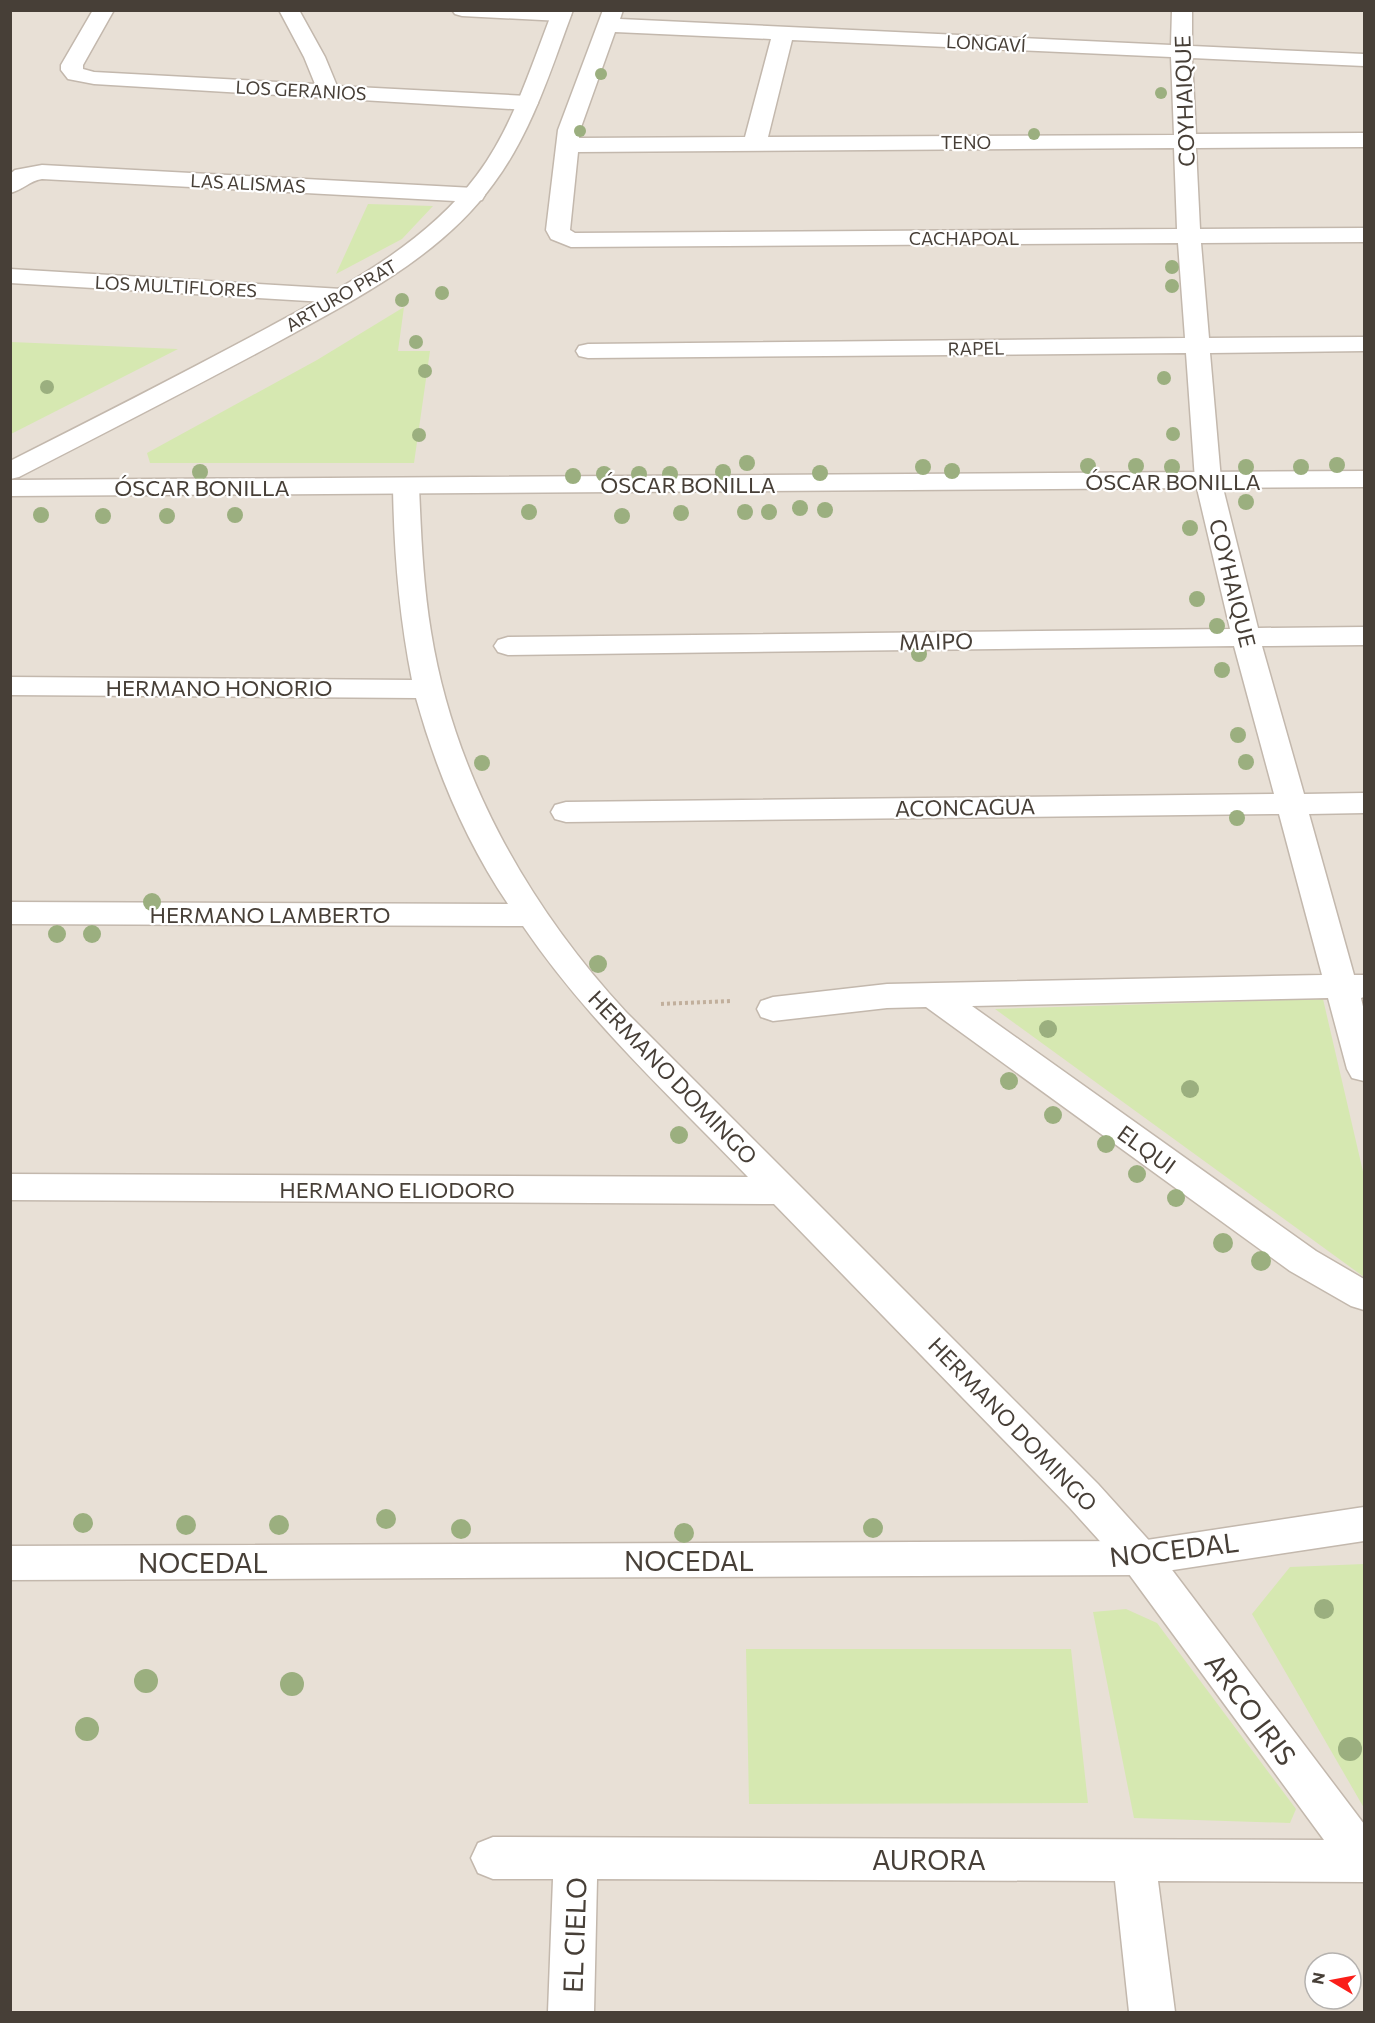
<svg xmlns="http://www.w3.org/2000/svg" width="1375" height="2023" viewBox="0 0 1375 2023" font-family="Commissioner,sans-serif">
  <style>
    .residential { fill: #e8e0d6; fill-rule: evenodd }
    .green { fill: #d6e8b1 }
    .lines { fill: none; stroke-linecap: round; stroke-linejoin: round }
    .minor-casing { stroke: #c3b8ad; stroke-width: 3 }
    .tertiary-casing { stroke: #c3b8ad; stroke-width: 3 }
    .path { stroke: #c1af9c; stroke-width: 4; stroke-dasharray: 3 3; stroke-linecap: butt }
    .minor { fill: #fff; fill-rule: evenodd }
    .tertiary { fill: #fff; fill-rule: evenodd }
    .tree { fill: #9baf7f }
    .labels { text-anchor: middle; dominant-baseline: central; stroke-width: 4.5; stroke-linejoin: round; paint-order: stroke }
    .far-street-label { font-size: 18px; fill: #473f37; stroke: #fff }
    .street-label { font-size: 22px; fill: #473f37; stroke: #fff }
    .near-street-label { font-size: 27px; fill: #473f37; stroke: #fff }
  </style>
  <rect width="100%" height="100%" fill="#f4efe8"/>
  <!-- residential -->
  <path class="residential" d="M 11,11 L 1364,11 L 1364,2012 L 11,2012 ZM 1315,1963 L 1351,1963 L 1351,1999 L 1315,1999 Z"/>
  <!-- green -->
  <path class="green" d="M 368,204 L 433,206 L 402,239 L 336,274 Z
    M 404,307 L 398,351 L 430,351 L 414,463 L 150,463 L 147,453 L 317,360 Z
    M 11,342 L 178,349 L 11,434 Z
    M 1323,999 L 1364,1176 L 1364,1277 L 995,1009 Z
    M 1364,1564 L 1364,1808 L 1252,1614 L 1290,1567 Z
    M 1126,1609 L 1157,1623 L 1296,1809 L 1290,1823 L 1134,1818 L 1093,1612 Z
    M 746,1649 L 1071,1649 L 1088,1803 L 749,1804 Z"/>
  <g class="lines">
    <!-- minor casing -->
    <g class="minor-casing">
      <path id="minor" d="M 93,10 L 114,10 L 83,65 L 83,69 L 94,72 L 315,84 L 304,57 L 279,10 L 299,10 L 325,57 L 337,86 L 527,96 L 535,98 L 538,103 L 535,108 L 527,110 L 94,84 L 68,79 L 61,70 L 61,65 Z
        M 452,10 L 568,10 L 571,15 L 568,19 L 561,21 L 462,16 L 455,14 Z
        M 603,10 L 623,10 L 620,19 L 1171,45 L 1172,10 L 1192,10 L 1192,46 L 1364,54 L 1364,66 L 1192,58 L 1196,134 L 1364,133 L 1364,147 L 1196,148 L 1200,229 L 1364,228 L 1364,242 L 1201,243 L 1209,338 L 1364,337 L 1364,351 L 1210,353 L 1221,480 L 1258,628 L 1364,627 L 1364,645 L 1262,646 L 1304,794 L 1364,793 L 1364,813 L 1309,814 L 1354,975 L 1364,975 L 1364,997 L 1361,998 L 1364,1011 L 1364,1081 L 1352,1078 L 1347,1069 L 1328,998 L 972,1006 L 1316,1251 L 1364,1279 L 1364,1310 L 1351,1306 L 1290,1271 L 926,1007 L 887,1008 L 773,1021 L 761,1017 L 757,1009 L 761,1001 L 773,997 L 887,984 L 1322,975 L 1279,814 L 566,822 L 555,819 L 551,812 L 555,805 L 566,802 L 1274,794 L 1234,646 L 508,655 L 498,652 L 494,646 L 498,640 L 508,637 L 1230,629 L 1195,480 L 1186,353 L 588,358 L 579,356 L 576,351 L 579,346 L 588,344 L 1185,338 L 1178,243 L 571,247 L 551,239 L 546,230 L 558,130 ZM 615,32 L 771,39 L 745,137 L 579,138 L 580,130 ZM 792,40 L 1171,57 L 1174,135 L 768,137 ZM 1174,148 L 1177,229 L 575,233 L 570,230 L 578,152 Z
        M 42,165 L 474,188 L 482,190 L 485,195 L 482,200 L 474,202 L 42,179 C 29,181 23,190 10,193 L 10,174 L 15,170 Z
        M 10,269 L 342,289 L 351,291 L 354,296 L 351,301 L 342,303 L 10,283 Z
        M 406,478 L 415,480 L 419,486 C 421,535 423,583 431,632 C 454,775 528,906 626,1012 L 1098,1484 L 1154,1546 L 1364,1824 L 1364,1882 L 1158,1881 L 1175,2012 L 1129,2012 L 1115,1881 L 597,1879 L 594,2012 L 548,2012 L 553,1879 L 493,1879 L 478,1873 L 471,1858 L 478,1843 L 493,1837 L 1324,1840 L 1126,1570 L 1070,1508 L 774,1204 L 10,1200 L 10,1174 L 748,1177 C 670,1096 587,1020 523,926 L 10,924 L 10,902 L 508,904 C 466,842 436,770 416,698 L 10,695 L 10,677 L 412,680 C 399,615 394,552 393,486 L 397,480 Z"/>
    </g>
    <!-- tertiary casing -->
    <g class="tertiary-casing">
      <path id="tertiary" d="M 553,10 L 573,10 C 551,69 532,132 494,183 C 442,255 361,296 285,338 C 197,386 108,431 19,477 L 10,479 L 10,461 C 97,417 184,373 269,327 C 344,286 425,245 477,175 C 513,127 531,66 553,10 Z
        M 1364,471 L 1364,487 L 10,496 L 10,480 Z
        M 1364,1507 L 1364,1541 L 1140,1575 L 10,1580 L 10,1546 L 1140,1541 Z"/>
    </g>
    <!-- path -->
    <path class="path" d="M 661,1004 L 731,1001"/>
    <!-- minor -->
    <use href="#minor" class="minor"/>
    <!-- tertiary -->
    <use href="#tertiary" class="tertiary"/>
  </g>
  <!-- trees -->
  <g class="tree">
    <circle cx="601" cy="74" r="6"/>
    <circle cx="1161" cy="93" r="6"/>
    <circle cx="580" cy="131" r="6"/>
    <circle cx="1034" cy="134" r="6"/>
    <circle cx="1172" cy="267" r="7"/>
    <circle cx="1172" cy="286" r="7"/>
    <circle cx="442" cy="293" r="7"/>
    <circle cx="402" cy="300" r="7"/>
    <circle cx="416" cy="342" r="7"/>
    <circle cx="425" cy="371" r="7"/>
    <circle cx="1164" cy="378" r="7"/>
    <circle cx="47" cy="387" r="7"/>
    <circle cx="1173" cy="434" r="7"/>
    <circle cx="419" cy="435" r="7"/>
    <circle cx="747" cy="463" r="8"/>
    <circle cx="1337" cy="465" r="8"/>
    <circle cx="1088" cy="466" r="8"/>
    <circle cx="1136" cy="466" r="8"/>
    <circle cx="923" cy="467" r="8"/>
    <circle cx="1172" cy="467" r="8"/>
    <circle cx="1246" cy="467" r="8"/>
    <circle cx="1301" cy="467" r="8"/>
    <circle cx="952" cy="471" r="8"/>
    <circle cx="200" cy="472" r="8"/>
    <circle cx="723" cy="472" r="8"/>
    <circle cx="820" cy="473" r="8"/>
    <circle cx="604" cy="474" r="8"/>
    <circle cx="639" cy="474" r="8"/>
    <circle cx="670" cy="474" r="8"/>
    <circle cx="573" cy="476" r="8"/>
    <circle cx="1246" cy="502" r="8"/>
    <circle cx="800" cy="508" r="8"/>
    <circle cx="825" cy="510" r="8"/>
    <circle cx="529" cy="512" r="8"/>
    <circle cx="745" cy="512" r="8"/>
    <circle cx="769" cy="512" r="8"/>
    <circle cx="681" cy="513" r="8"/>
    <circle cx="41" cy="515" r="8"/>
    <circle cx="235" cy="515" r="8"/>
    <circle cx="103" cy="516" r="8"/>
    <circle cx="167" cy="516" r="8"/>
    <circle cx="622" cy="516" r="8"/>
    <circle cx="1190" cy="528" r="8"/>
    <circle cx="1197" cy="599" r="8"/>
    <circle cx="1217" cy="626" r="8"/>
    <circle cx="919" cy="654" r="8"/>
    <circle cx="1222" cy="670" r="8"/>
    <circle cx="1238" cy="735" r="8"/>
    <circle cx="1246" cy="762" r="8"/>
    <circle cx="482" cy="763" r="8"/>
    <circle cx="1237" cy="818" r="8"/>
    <circle cx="152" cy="902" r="9"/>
    <circle cx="57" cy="934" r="9"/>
    <circle cx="92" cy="934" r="9"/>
    <circle cx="598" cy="964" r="9"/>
    <circle cx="1048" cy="1029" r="9"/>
    <circle cx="1009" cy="1081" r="9"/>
    <circle cx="1190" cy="1089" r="9"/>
    <circle cx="1053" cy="1115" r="9"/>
    <circle cx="679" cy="1135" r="9"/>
    <circle cx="1106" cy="1144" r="9"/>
    <circle cx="1137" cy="1174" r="9"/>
    <circle cx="1176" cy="1198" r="9"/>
    <circle cx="1223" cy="1243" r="10"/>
    <circle cx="1261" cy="1261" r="10"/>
    <circle cx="386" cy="1519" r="10"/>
    <circle cx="83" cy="1523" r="10"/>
    <circle cx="186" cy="1525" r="10"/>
    <circle cx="279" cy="1525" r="10"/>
    <circle cx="873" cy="1528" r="10"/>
    <circle cx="461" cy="1529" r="10"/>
    <circle cx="684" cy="1533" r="10"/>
    <circle cx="1324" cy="1609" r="10"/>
    <circle cx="146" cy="1681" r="12"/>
    <circle cx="292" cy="1684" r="12"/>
    <circle cx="87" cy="1729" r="12"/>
    <circle cx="1350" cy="1749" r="12"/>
  </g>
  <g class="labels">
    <!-- far-street labels -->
    <g class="far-street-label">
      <text transform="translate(986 43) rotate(3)">LONGAVÍ</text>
      <text transform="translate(301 90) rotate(3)">LOS GERANIOS</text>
      <text x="966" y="142">TENO</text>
      <text transform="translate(248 183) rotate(3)">LAS ALISMAS</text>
      <text x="964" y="238">CACHAPOAL</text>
      <text transform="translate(176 286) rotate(3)">LOS MULTIFLORES</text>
      <text transform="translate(341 295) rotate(-30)">ARTURO PRAT</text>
      <text transform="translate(976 348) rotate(-1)">RAPEL</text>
    </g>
    <!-- street labels -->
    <g class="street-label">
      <text transform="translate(1184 101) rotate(-92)">COYHAIQUE</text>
      <text x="1173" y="481">ÓSCAR BONILLA</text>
      <text x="688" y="484">ÓSCAR BONILLA</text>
      <text x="202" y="487">ÓSCAR BONILLA</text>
      <text transform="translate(1233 583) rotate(76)">COYHAIQUE</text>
      <text transform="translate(936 641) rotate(-1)">MAIPO</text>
      <text x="219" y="687">HERMANO HONORIO</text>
      <text transform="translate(965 807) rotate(-1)">ACONCAGUA</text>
      <text x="270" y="914">HERMANO LAMBERTO</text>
      <text transform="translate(673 1077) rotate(46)">HERMANO DOMINGO</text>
      <text transform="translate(1147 1149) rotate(36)">ELQUI</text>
      <text x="397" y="1189">HERMANO ELIODORO</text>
      <text transform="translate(1013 1424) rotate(46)">HERMANO DOMINGO</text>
    </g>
    <!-- near-street labels -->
    <g class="near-street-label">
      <text transform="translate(1174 1549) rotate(-7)">NOCEDAL</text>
      <text x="689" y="1560">NOCEDAL</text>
      <text x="203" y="1562">NOCEDAL</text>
      <text transform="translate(1251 1709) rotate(53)">ARCO IRIS</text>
      <text x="929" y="1859">AURORA</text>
      <text transform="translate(574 1935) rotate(-88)">EL CIELO</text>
    </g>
  </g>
  <!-- border -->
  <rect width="1375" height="2023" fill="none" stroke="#473f37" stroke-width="24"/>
  <!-- north arrow -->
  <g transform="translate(1333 1981) rotate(280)"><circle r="28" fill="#ffffff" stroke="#b5b2af" stroke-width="1.5"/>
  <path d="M0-4.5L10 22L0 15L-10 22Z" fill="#fa1e19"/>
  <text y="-9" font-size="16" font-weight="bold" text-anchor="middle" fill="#473f37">N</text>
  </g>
</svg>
